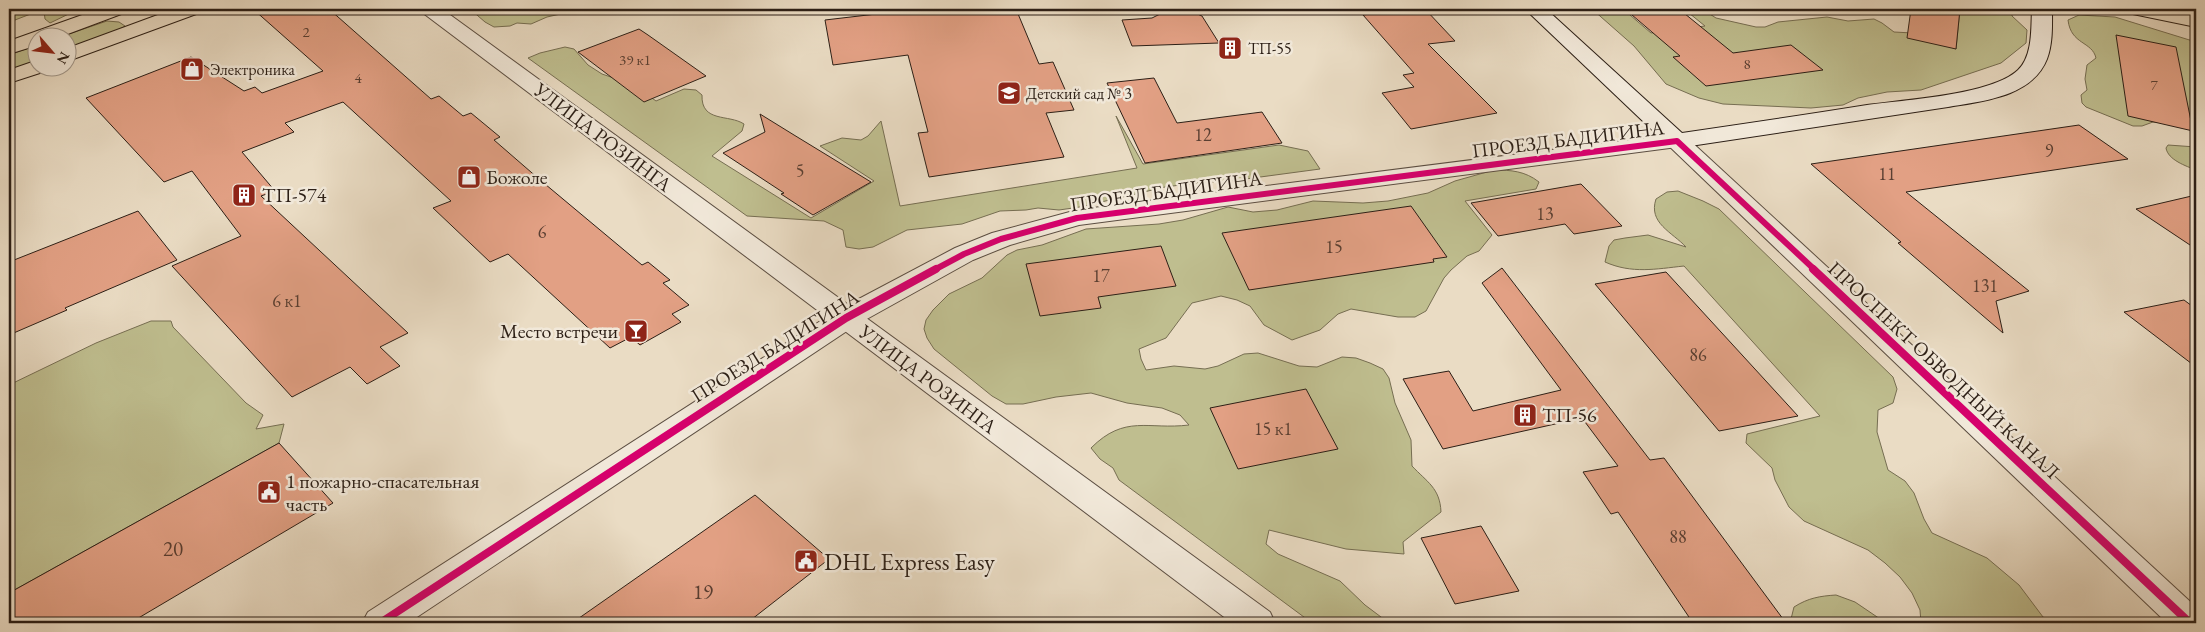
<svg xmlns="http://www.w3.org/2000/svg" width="2205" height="632" viewBox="0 0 2205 632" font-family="'EB Garamond',serif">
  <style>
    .green { fill: #bfbe8f; stroke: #766e52 }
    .building { fill: #e2a084; stroke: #2c1f16 }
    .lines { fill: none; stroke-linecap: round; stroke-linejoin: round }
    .minor-casing { stroke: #5c4e42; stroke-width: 2 }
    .tertiary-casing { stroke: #5c4e42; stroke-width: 2 }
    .secondary-casing { stroke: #2c1f16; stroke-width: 2 }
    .primary-casing { stroke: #2c1f16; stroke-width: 2 }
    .minor { fill: #f1e8d9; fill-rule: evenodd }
    .tertiary { fill: #f1e8d9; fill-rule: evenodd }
    .secondary { fill: #f1e8d9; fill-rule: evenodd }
    .primary { fill: #eadcc4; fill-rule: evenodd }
    .cycleway-far1-casing { stroke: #f1e8d9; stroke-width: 9 }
    .cycleway-casing { stroke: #f1e8d9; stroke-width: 11 }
    .cycleway-far1 { stroke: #d6006c; stroke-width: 6 }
    .cycleway { stroke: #d6006c; stroke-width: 8 }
    .labels { text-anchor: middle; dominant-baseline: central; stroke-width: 5; stroke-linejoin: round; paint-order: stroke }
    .far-number-label { font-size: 15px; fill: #5a3f32 }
    .far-poi-label { font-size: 16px; fill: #2c1f16; stroke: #f1e8d9; text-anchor: start }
    .number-label { font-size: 18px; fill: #5a3f32 }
    .street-label { font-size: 20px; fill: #2c1f16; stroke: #f1e8d9 }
    .poi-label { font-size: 20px; fill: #2c1f16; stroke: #f1e8d9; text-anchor: start }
    .near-number-label { font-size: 21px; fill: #5a3f32 }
    .near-poi-label { font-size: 24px; fill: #2c1f16; stroke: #f1e8d9; text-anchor: start }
  </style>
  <rect width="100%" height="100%" fill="#eadcc4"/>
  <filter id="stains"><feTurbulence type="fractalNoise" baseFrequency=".004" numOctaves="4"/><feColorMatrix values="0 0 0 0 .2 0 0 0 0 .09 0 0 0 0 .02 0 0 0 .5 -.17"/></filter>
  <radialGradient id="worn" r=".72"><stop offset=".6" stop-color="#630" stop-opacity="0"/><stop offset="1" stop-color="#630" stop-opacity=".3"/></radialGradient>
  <!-- green -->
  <path class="green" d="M 9,9 L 79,9 L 50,23 L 45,19 L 44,11 L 41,10 L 15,20 L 9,27 Z
    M 470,9 L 583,9 L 547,17 L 531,24 L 517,23 L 510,26 L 494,27 L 485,22 Z
    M 1592,9 L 1623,9 L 1651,33 L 1705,26 L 1684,9 L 1702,9 L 1716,18 L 1756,27 L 1765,27 L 1778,22 L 1827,17 L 1848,21 L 1874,19 L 1882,23 L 1894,32 L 1913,33 L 1956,49 L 1960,9 L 2012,9 L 2012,16 L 2027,30 L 2026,43 L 2001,63 L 1921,90 L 1887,92 L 1858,98 L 1843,105 L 1811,108 L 1723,104 L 1699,98 L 1666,84 L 1634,46 Z
    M 2079,15 L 2115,17 L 2196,42 L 2196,127 L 2190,124 L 2153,122 L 2142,126 L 2133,126 L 2086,107 L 2082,103 L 2081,95 L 2087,90 L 2085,79 L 2087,65 L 2096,58 C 2092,41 2071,45 2068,20 Z
    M 107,21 L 119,22 L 125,26 L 116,32 L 68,50 L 68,38 L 57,38 Z
    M 37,45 L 37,61 L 9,72 L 9,55 Z
    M 565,47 L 574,49 L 588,65 L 602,74 L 634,85 L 656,101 L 684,89 L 696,90 L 702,95 C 701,123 729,114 744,124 L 742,131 L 712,156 L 811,218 L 874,181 L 820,146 L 842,138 L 861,140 L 868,136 L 881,121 L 900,206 L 1137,168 L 1116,116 L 1143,164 L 1279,145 L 1308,151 L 1320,169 L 1223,182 L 1204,182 L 1165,187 L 1080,207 L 1059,210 L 1038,208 L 1026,210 L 1000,211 L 962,224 L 907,230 L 873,247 L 859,249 L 846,247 L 843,230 L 824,221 L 747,216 L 528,58 L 540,53 Z
    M 2168,145 L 2196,147 L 2196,170 C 2186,166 2168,160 2166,148 Z
    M 1494,170 C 1511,170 1525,171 1539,182 L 1536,189 L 1465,201 L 1492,235 L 1479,251 L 1467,256 L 1451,270 L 1444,278 L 1426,311 L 1415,317 L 1398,317 L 1351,309 L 1338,314 L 1320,330 L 1292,340 L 1264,325 L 1250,306 L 1237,300 L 1221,296 L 1192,303 L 1166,338 L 1139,349 L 1141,359 L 1146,370 L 1174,366 L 1205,369 L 1218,366 L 1244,354 L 1258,353 L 1299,366 L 1317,367 L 1342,357 L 1356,358 L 1370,363 L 1383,369 L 1389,378 L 1395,403 L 1411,440 L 1412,466 C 1427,482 1440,488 1441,512 L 1403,542 L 1404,554 L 1346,549 L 1269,530 L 1266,544 L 1278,554 L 1340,581 L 1365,605 L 1389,623 L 1312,623 L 1119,480 L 1113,468 L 1100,459 L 1091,448 C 1125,414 1148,430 1189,425 L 1180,415 L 1162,408 L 1127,403 L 1091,393 L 1056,397 L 1023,404 L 1006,404 L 992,396 L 934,349 L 927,338 L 924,329 L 926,320 L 933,310 L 949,294 L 982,278 L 1007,255 L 1017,250 L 1042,245 L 1086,229 L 1159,224 L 1183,220 L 1228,207 L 1253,212 L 1277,210 L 1313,201 L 1363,203 L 1388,201 L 1428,193 L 1455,181 Z
    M 1678,191 L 1703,201 L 1719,209 L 1893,377 L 1897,389 L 1893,403 L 1878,410 L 1877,432 L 1888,470 L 1905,481 L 1914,493 L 1924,519 L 1932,533 L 1987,558 L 2019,585 L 2043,617 L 2053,623 L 1921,623 L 1920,610 L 1912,593 L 1900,577 L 1885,563 L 1868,550 L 1804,521 L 1789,507 L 1775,480 L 1772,468 L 1746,443 L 1747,434 L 1820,416 L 1684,266 C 1656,269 1632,274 1605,262 L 1609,246 L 1614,240 L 1625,238 L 1648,235 L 1686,247 C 1672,232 1648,223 1656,199 L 1667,192 Z
    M 151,321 L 171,321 L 173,327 L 246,403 L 263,415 L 256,429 L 284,424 L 279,443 L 9,593 L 9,385 L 96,343 Z
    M 1836,595 L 1855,602 L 1886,623 L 1794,623 L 1791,619 L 1794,607 C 1808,598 1820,596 1836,595 Z"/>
  <!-- building -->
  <path class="building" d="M 253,9 L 329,9 L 431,99 L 439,96 L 463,116 L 471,113 L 500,137 L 494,140 L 539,179 L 642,265 L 648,262 L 670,280 L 663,283 L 689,305 L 672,314 L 681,322 L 640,345 L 631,337 L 610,348 L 508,254 L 490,262 L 433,208 L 451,201 L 343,102 L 285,123 L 294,132 L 242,152 L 275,191 L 261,196 L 408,333 L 380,347 L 400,366 L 367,384 L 350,367 L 292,397 L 172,266 L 241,236 L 192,171 L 164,182 L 86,98 L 191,57 L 244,91 L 255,87 L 262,93 L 323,71 Z
    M 919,9 L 1016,9 L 1039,64 L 1053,62 L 1074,110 L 1046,113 L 1064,157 L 929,177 L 918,133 L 928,132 L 908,55 L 833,65 L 825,20 Z
    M 1170,9 L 1186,9 L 1202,16 L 1219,43 L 1132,46 L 1122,20 L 1152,18 Z
    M 1409,9 L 1425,9 L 1455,41 L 1428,44 L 1497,113 L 1411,129 L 1382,93 L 1414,87 L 1403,75 L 1414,73 L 1363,15 Z
    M 1625,9 L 1679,9 L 1733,53 L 1791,45 L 1823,70 L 1706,86 L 1673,57 L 1680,56 Z
    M 1911,9 L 1960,9 L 1956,49 L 1907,38 Z
    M 639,29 L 648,35 L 706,76 L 644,102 L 578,52 Z
    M 2116,35 L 2176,47 L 2193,131 L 2128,116 Z
    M 1154,78 L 1177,123 L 1262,112 L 1282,143 L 1145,163 L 1107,83 Z
    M 760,114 L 794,135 L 871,182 L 813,215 L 781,194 L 784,193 L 723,153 L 765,132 Z
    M 2079,125 L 2128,159 L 1906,192 L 2029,291 L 1996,301 L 2003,333 L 1898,243 L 1901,242 L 1811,164 Z
    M 1581,184 L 1622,226 L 1574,234 L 1565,224 L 1498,236 L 1471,203 Z
    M 2196,195 L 2196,249 L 2136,209 Z
    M 1411,206 L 1447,257 L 1433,259 L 1434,262 L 1249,290 L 1222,233 Z
    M 138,211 L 177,260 L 65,308 L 67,310 L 9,335 L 9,262 Z
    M 1161,246 L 1176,286 L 1098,297 L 1101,308 L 1040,316 L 1026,264 Z
    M 1502,268 L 1650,460 L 1664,458 L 1786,623 L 1693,623 L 1618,512 L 1611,514 L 1583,472 L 1618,466 L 1582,418 L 1443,449 L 1403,379 L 1449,371 L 1473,411 L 1561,390 L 1482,283 Z
    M 1666,272 L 1798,416 L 1719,431 L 1595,284 Z
    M 2184,300 L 2196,309 L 2196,367 L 2124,312 Z
    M 1306,389 L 1338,449 L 1238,469 L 1210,408 Z
    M 279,443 L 333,503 L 130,623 L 9,623 L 9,593 Z
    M 755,495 L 829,559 L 747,623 L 572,623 Z
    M 1481,526 L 1519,591 L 1455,604 L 1421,538 Z"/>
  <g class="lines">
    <!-- minor casing -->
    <g class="minor-casing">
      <path id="minor" d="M 1677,134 L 1685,136 L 1689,141 L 1685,146 L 1079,225 L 1010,245 L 973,260 L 856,325 L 408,623 L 362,623 L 368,612 L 836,311 L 955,248 L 992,233 L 1077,210 Z"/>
    </g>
    <!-- tertiary casing -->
    <g class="tertiary-casing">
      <path id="tertiary" d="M 420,9 L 442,9 L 1270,612 L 1275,623 L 1232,623 L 423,13 Z
        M 1677,134 L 1685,136 L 2196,607 L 2196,623 L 2167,623 L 1669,146 L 1665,141 L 1669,136 Z"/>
    </g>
    <!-- secondary casing -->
    <g class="secondary-casing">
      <path id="secondary" d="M 1525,9 L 1546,9 L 1682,133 C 1744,124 1805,115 1867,105 C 1903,100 1992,95 2018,70 C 2033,56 2031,28 2032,9 L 2052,9 C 2052,25 2053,43 2047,59 C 2032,97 1983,101 1948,107 L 1677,148 L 1669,146 Z"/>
    </g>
    <!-- primary casing -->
    <g class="primary-casing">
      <path id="primary" d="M 99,9 L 127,9 L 124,13 L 57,38 L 38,38 L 38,45 L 9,54 L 9,41 Z
        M 174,9 L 202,9 L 199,13 L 68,61 L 68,48 Z
        M 2125,9 L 2164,9 L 2196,15 L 2196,27 L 2128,13 Z
        M 38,60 L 38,68 L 48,68 L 46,71 L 9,83 L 9,70 Z"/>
    </g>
    <!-- minor -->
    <use href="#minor" class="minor"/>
    <!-- tertiary -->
    <use href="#tertiary" class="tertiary"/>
    <!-- secondary -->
    <use href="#secondary" class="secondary"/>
    <!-- primary -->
    <use href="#primary" class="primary"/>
    <!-- cycleway-far1 casing -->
    <g class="cycleway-far1-casing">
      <path id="cycleway-far1" d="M 934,270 L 964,254 L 1001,239 L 1077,218 L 1677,141 L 1815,270"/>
    </g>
    <!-- cycleway casing -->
    <g class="cycleway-casing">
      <path id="cycleway" d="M 1813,269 L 2190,623
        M 380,623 L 846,318 L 936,269"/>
    </g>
    <!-- cycleway-far1 -->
    <use href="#cycleway-far1" class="cycleway-far1"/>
    <!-- cycleway -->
    <use href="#cycleway" class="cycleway"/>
  </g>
  <!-- icons -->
  <defs>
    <g id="building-square" transform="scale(1.25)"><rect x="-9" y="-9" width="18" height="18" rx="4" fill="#8f2418" stroke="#f1e8d9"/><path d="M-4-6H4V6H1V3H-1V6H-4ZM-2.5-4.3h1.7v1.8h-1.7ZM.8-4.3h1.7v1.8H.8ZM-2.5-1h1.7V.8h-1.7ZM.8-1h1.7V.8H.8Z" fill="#fff"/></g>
    <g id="shop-square" transform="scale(1.25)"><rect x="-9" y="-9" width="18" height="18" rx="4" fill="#8f2418" stroke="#f1e8d9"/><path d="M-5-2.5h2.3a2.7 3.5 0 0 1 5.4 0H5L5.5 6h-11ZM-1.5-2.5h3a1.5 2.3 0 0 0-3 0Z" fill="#fff"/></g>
    <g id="school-square" transform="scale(1.25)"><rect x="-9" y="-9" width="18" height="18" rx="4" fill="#8f2418" stroke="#f1e8d9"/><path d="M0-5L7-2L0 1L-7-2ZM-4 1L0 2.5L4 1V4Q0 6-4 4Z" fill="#fff"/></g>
    <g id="bar-square" transform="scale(1.25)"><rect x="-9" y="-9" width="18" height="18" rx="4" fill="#8f2418" stroke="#f1e8d9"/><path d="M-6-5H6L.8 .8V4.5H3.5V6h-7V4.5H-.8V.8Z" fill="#fff"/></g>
    <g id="civic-square" transform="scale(1.25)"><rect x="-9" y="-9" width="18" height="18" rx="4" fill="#8f2418" stroke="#f1e8d9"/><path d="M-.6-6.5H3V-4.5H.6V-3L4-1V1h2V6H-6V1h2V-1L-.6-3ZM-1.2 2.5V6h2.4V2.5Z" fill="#fff"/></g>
  </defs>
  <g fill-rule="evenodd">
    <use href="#building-square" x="1230" y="48"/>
    <use href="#shop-square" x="192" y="69"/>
    <use href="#school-square" x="1009" y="93"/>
    <use href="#shop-square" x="469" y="177"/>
    <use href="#building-square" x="244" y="195"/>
    <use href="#bar-square" x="636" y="331"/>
    <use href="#building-square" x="1525" y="415"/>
    <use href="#civic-square" x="269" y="492"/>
    <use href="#civic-square" x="806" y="561"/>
  </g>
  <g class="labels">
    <!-- far-number labels -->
    <g class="far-number-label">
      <text x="306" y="31">2</text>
      <text x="635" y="59">39 к1</text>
      <text x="1747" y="63">8</text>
      <text x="358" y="77">4</text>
      <text x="2154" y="84">7</text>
    </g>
    <!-- far-poi labels -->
    <g class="far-poi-label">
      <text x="1248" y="48">ТП-55</text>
      <text x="210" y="69">Электроника</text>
      <text x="1026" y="93">Детский сад № 3</text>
    </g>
    <!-- number labels -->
    <g class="number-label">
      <text x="1203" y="134">12</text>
      <text x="2049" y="150">9</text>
      <text x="800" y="170">5</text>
      <text x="1887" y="173">11</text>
      <text x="1545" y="213">13</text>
      <text x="542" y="231">6</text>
      <text x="1334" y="246">15</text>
      <text x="1101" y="275">17</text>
      <text x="1985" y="285">131</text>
      <text x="287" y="300">6 к1</text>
      <text x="1698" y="354">86</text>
      <text x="1273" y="428">15 к1</text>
      <text x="1678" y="536">88</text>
    </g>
    <!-- street labels -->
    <g class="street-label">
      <text transform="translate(603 137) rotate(37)">УЛИЦА РОЗИНГА</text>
      <text transform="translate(1568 139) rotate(-7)">ПРОЕЗД БАДИГИНА</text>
      <text transform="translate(1166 191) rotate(-8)">ПРОЕЗД БАДИГИНА</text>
      <text transform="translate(775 346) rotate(-32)">ПРОЕЗД БАДИГИНА</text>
      <text transform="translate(1944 370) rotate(43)">ПРОСПЕКТ ОБВОДНЫЙ КАНАЛ</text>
      <text transform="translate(928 379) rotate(37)">УЛИЦА РОЗИНГА</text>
    </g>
    <!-- poi labels -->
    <g class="poi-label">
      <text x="486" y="177">Божоле</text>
      <text x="262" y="195">ТП-574</text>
      <text x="618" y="331" text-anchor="end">Место встречи</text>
      <text x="1542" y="415">ТП-56</text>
      <text x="286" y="481">1 пожарно-спасательная<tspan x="286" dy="23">часть</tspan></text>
    </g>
    <!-- near-number labels -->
    <g class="near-number-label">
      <text x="173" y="548">20</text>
      <text x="703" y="591">19</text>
    </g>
    <!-- near-poi labels -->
    <g class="near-poi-label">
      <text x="824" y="561">DHL Express Easy</text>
    </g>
  </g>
  <!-- margin -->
  <rect width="2205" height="632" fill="none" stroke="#eadcc4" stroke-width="30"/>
  <rect x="10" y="10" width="2185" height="612" fill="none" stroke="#2c1f16" stroke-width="2.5"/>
  <rect x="15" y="15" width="2175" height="602" fill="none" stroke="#2c1f16"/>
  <!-- north arrow -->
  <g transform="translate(52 52) rotate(118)"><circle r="24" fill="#f1e8d9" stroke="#a2988b"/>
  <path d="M0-4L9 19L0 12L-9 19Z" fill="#8f2418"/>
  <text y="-8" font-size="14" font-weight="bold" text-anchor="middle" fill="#2c1f16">N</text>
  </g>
  <rect width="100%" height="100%" filter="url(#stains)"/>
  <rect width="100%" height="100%" fill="url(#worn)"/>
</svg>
